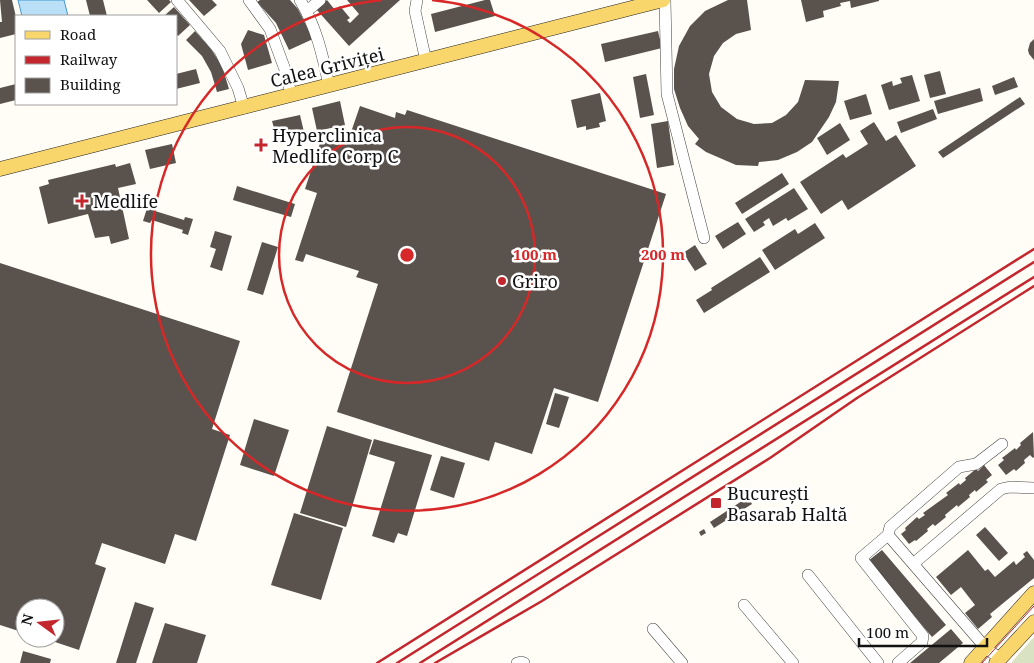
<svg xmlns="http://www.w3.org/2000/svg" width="1034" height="663" viewBox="0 0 1034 663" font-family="'Noto Serif',serif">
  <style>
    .cemetery { fill: #d9e3c4 }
    .water { fill: #b9e0f7; stroke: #3f96cf }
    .building { fill: #5a524d }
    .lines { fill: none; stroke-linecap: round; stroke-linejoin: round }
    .minor-casing { stroke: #444; stroke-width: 12 }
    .major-casing { stroke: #222; stroke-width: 15 }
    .minor { stroke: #fff; stroke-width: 11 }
    .major { stroke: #f9d66b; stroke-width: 14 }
    .tram { stroke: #c4262e; stroke-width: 1 }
    .rail { stroke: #c4262e; stroke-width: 2.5 }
    .ring { fill: none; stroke: #d62828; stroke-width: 2.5 }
    .poi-dot { fill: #c4262e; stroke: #fff; stroke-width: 2 }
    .labels { text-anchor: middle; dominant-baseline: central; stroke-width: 5; stroke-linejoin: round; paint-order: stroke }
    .street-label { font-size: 18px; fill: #111; stroke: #fff }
    .poi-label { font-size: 18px; fill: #111; stroke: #fff; text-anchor: start }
    .centre { fill: #d62828; stroke: #fff; stroke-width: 2.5 }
    .ring-label { font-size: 15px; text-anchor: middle; font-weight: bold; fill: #d62828; stroke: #fff; stroke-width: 5; stroke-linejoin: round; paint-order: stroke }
  </style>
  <rect width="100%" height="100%" fill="#fffdf5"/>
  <!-- cemetery -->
  <path class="cemetery" d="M 1034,637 L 1034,663 L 1011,663 Z"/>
  <!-- water -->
  <path class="water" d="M 18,0 L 64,0 L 68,16 L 22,16 Z"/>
  <!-- building -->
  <path class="building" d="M 0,0 L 12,0 L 16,17 L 16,34 L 0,38 L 0,22 L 2,22 Z
    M 86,0 L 103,0 L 107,16 L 90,16 Z
    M 147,0 L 169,0 L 171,2 L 159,13 Z
    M 189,0 L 212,0 L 217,5 L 204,16 Z
    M 260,0 L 290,0 L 298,9 L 313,39 L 289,50 L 276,23 L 257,2 Z
    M 327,0 L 335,10 L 340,6 L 350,18 L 347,20 L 350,23 L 359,14 L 347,0 L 400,0 L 349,46 L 316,9 Z
    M 485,0 L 490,0 L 495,16 L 435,32 L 431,14 Z
    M 728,0 L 747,0 L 751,30 L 736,34 L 723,43 L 714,56 L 709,74 L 712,92 L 721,107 L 737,119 L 754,124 L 772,123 L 786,115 L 798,102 L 805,80 L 839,81 L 836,102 L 829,117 L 812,142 L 797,152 L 778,160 L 759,162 L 758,166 L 736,165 L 706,152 L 695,144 L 699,139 L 688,126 L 680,108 L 674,89 L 674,69 L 679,46 L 690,26 L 705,11 Z
    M 801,0 L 879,0 L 879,1 L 851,8 L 850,1 L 840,3 L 841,6 L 823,11 L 824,17 L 806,22 Z
    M 174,7 L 190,25 L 178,36 L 176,34 L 176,16 L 164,16 Z
    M 248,30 L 264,35 L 272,63 L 248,70 L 241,44 Z
    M 195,31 L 211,49 L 222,66 L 229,89 L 217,92 L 211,72 L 202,56 L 186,40 Z
    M 658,31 L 662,48 L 605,62 L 601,44 Z
    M 1034,39 L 1034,60 L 1029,54 L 1028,50 L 1030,43 Z
    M 196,69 L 200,83 L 176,89 L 176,74 Z
    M 940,71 L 946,94 L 930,98 L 924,75 Z
    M 646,74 L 654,115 L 640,118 L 633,77 Z
    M 912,75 L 920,101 L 889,110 L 881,85 L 892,81 L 893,86 L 902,83 L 900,78 Z
    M 1014,77 L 1018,87 L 995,95 L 992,86 Z
    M 16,84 L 16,100 L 0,104 L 0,88 Z
    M 980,88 L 983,101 L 938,114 L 934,101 Z
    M 600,93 L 606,121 L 599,123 L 600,127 L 586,130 L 586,126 L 577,128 L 571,100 Z
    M 866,94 L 872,114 L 850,120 L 844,101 Z
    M 1020,97 L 1025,104 L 943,158 L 938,152 Z
    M 340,101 L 345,125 L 317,131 L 312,108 Z
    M 360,106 L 395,118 L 396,112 L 405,115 L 407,110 L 666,194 L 598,402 L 554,388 L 532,454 L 495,442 L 489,461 L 337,412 L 378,284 L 356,277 L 359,271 L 306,254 L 303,262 L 295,260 L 317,193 L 305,189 L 321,140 L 338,145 L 342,133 L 350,135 Z
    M 933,109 L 937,119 L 901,133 L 897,122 Z
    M 300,115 L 304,132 L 277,139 L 272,121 Z
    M 668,121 L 674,165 L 657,168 L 651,124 Z
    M 874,122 L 886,141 L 896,135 L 916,166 L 848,210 L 842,200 L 821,214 L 800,182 L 843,154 L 846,158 L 868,144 L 860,131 Z
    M 840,123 L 850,140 L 827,155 L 817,138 Z
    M 172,144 L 176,163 L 150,169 L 145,150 Z
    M 130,163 L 136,184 L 118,188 L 129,239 L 111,244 L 109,236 L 95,238 L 88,214 L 48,224 L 39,187 L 49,184 L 48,180 L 115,164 L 116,167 Z
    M 782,173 L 789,184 L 742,214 L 735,203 Z
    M 237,186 L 295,204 L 291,217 L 233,200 Z
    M 794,188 L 808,209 L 788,221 L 786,218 L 773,226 L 769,218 L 763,222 L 765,225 L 754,232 L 745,219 Z
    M 148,205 L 156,208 L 155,211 L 184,220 L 185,217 L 193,219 L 188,235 L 182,233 L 183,230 L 152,220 L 150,223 L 143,221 Z
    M 738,222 L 746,234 L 723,249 L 715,236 Z
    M 815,223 L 825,238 L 775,270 L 762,250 L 795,229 L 798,234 Z
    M 215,231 L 232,236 L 222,271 L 210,267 L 216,249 L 210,247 Z
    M 262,242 L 278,247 L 263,295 L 247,290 Z
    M 695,245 L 707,264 L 695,271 L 683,253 Z
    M 760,257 L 770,272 L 704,313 L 696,300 L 712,290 L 711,288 Z
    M 0,263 L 240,341 L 212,429 L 230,435 L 196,541 L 175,534 L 165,564 L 102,543 L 95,564 L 106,568 L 79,650 L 43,638 L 55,638 L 55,608 L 25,608 L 25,633 L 0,625 Z
    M 555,393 L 569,397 L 559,428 L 546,424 Z
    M 254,419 L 289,430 L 274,476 L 240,465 Z
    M 327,426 L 372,440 L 346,527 L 300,513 Z
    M 1033,432 L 1034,457 L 1033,458 L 1030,455 L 1024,460 L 1025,463 L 1016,471 L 1014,469 L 1006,475 L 998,465 L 1004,460 L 1002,458 L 1015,448 L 1016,450 L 1021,445 L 1020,443 Z
    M 374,439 L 432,455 L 407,536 L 398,533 L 394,543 L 372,536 L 395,462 L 369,454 Z
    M 441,456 L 465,463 L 454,498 L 430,490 Z
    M 984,465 L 992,475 L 986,480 L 988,482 L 976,492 L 975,490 L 969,495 L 970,497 L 958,507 L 957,505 L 945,515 L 946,517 L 935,526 L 933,524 L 927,529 L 928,531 L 916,541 L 915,540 L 909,544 L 901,534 L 906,530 L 905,528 L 917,517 L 919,519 L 925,515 L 923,513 L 948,495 L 946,493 L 959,483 L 960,485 L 966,480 L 965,478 L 976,469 L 978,471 Z
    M 748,497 L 752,504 L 714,528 L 710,522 Z
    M 294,513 L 343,528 L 321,600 L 271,585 Z
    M 985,527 L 1008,553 L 999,561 L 976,535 Z
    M 704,529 L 706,533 L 701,536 L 699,532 Z
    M 882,550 L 946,625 L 932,637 L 868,561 Z
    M 968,550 L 985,571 L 988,569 L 995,577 L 1014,561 L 1016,565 L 1025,557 L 1023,554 L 1027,551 L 1034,560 L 1034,578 L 990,614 L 992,617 L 978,629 L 965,613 L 975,605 L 961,587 L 951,595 L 936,577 Z
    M 135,602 L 154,608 L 136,663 L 116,663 Z
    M 165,623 L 206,635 L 197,663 L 152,663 Z
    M 951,629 L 963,643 L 939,663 L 910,663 Z
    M 23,651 L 51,659 L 50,663 L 20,663 Z"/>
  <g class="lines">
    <!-- minor casing -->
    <g class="minor-casing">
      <path id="minor" d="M 177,0 L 220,51 L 238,88 L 244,108
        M 249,0 L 270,29 L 287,75 L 291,95
        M 300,0 C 316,26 323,56 329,86
        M 417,0 L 415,11 L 426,61
        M 665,0 L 667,94 L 704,238
        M 307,11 L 320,0
        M 888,535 L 861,558 L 923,636 L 922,642 L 898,663
        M 888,535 L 985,647 L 1000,659
        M 888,535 L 890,527 L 959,467 L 976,464 L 1002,444
        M 913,564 L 1001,489 L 1010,487 L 1034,488
        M 808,575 L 878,663
        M 744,605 L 793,663
        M 653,629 L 682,663
        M 517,663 L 521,662 L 524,663"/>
    </g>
    <!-- major casing -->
    <g class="major-casing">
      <path id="major" d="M 0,169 L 663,0
        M 971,663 L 1034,593
        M 996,663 L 1034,622"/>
    </g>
    <!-- minor -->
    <use href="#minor" class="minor"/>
    <!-- major -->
    <use href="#major" class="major"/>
    <!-- tram -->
    <path class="tram" d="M 982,663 L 1034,606"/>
    <!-- rail -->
    <path class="rail" d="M 377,663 L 1034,249
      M 397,663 L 1034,262
      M 420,663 L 1034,277
      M 435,663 L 542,601 L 770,458 L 857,398 L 1034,286"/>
  </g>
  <!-- distance rings -->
  <g class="ring">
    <circle cx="407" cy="255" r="128"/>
    <path d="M432 0A256 256 0 1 1 382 0"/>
  </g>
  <!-- markers -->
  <g class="poi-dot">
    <path d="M258.5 137.5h5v5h5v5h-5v5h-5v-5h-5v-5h5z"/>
    <path d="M79.5 193.5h5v5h5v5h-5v5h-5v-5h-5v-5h5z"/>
    <circle cx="502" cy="281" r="5"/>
    <rect x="710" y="497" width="12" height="12" rx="2.5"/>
  </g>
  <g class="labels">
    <!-- street labels -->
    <g class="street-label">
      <text transform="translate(327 67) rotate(-14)">Calea Griviței</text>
    </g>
    <!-- poi labels -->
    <g class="poi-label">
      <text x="272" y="135">Hyperclinica<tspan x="272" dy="21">Medlife Corp C</tspan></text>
      <text x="93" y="201">Medlife</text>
      <text x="512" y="281">Griro</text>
      <text x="727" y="493">București<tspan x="727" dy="21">Basarab Haltă</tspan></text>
    </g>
  </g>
  <circle cx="407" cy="255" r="8" class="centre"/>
  <g class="ring-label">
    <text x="535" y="260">100 m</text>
    <text x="663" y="260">200 m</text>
  </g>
  <!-- legend -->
  <rect x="15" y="15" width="162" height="90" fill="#ffffff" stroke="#a0a0a0"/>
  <rect x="25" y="31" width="25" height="8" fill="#f9d66b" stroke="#a0a0a0"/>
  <text x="60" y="40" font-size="15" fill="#111111">Road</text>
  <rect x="25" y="56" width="25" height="8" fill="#c4262e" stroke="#a0a0a0"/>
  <text x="60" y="65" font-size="15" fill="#111111">Railway</text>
  <rect x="25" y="78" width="25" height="15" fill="#5a524d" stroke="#a0a0a0"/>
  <text x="60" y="90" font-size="15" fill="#111111">Building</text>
  <!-- north arrow -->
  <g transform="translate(40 623) rotate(285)"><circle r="24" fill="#ffffff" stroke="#a0a0a0"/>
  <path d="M0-4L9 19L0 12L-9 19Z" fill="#c4262e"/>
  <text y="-8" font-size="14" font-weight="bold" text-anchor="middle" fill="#111111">N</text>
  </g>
  <!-- scale -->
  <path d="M859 638v8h128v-8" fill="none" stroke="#111111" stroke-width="2.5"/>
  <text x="866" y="638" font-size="15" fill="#111111" stroke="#ffffff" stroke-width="4" paint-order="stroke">100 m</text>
</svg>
